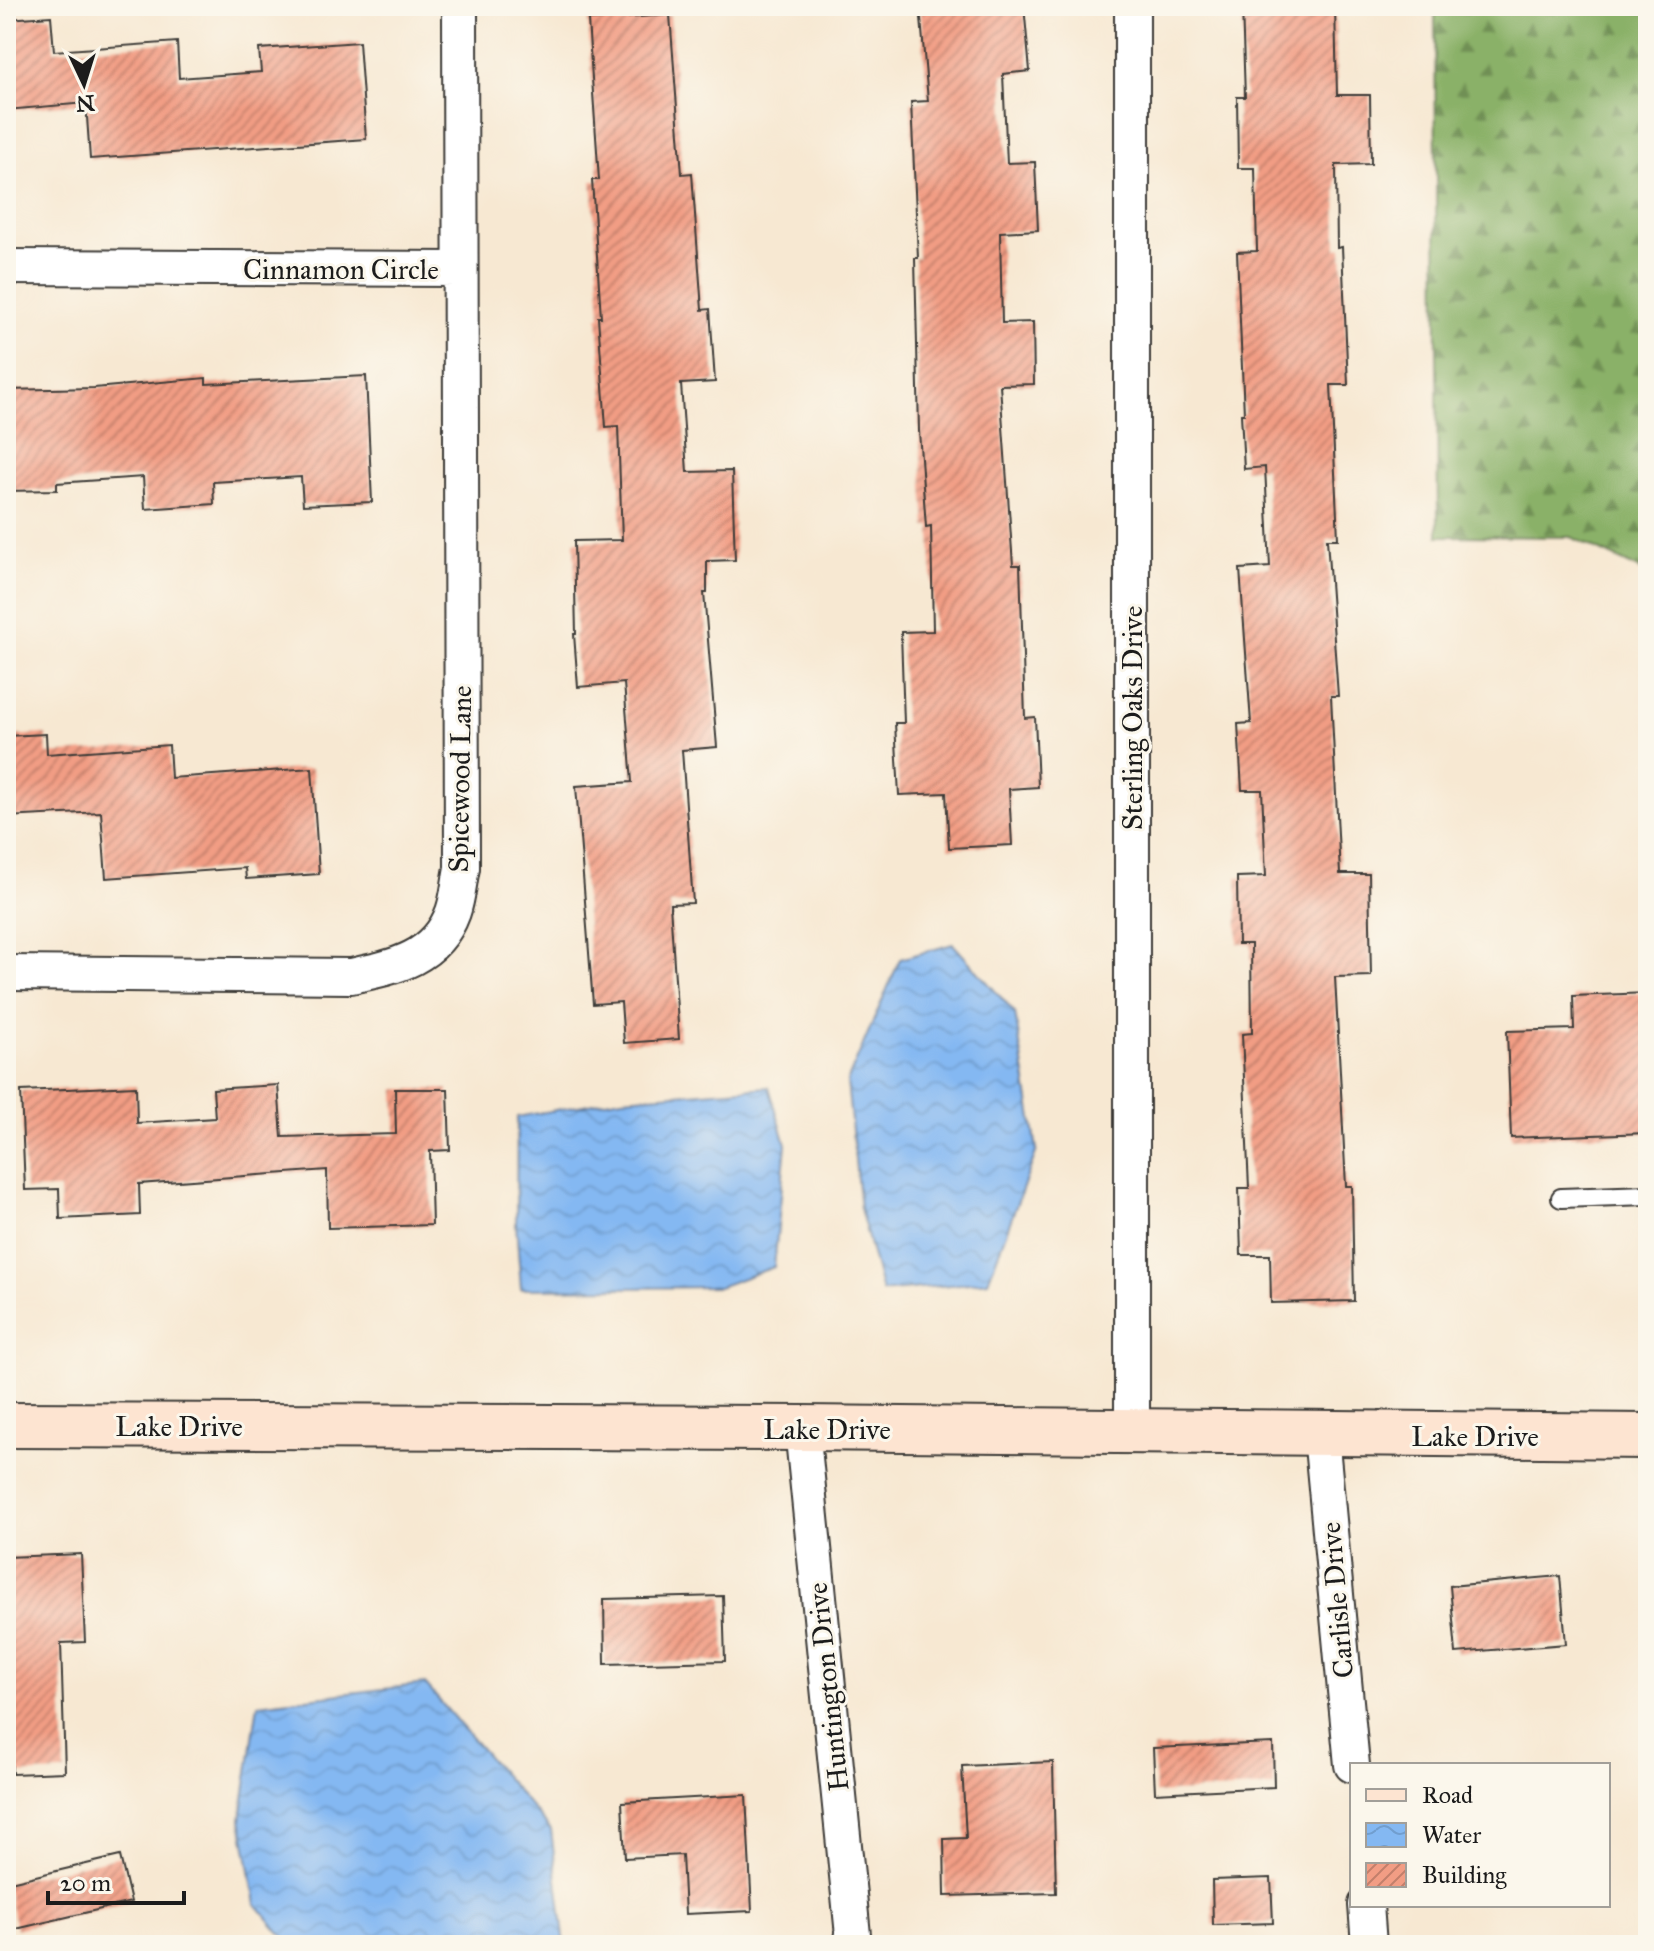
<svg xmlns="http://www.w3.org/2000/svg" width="1654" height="1951" viewBox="0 0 1654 1951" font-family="'IM FELL Great Primer',serif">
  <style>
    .forest { fill: url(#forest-firs); stroke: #536642; stroke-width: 2 }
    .water { fill: url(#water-waves); stroke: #506a87; stroke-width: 2 }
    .building { fill: url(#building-hatch) }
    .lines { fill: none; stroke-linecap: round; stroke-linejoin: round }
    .lane-casing { stroke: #3d3b37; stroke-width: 22 }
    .street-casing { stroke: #3d3b37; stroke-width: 38 }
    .secondary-casing { stroke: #3d3b37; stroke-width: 48 }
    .lane { stroke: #fff; stroke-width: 18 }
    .street { stroke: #fff; stroke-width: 34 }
    .secondary { stroke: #fde4d1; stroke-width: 44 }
    .labels { text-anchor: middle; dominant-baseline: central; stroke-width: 6; stroke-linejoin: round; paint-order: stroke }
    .street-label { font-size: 28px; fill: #1c1c1c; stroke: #fbf7ec }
  </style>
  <defs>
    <pattern id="forest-firs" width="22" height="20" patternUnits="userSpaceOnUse" patternTransform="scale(2)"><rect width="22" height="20" fill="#8ab167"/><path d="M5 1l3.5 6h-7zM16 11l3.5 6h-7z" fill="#708f54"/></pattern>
    <pattern id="water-waves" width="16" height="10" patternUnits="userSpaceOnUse" patternTransform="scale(2)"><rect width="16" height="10" fill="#84b8f2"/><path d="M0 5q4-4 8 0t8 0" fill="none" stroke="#719ecf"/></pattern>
    <pattern id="building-hatch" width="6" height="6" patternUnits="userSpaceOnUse" patternTransform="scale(2)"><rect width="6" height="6" fill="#f29d84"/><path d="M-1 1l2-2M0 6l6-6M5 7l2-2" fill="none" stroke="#c37f6b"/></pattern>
  </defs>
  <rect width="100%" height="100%" fill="#fbf7ec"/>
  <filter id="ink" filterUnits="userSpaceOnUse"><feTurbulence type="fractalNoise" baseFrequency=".0125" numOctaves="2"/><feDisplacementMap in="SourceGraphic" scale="16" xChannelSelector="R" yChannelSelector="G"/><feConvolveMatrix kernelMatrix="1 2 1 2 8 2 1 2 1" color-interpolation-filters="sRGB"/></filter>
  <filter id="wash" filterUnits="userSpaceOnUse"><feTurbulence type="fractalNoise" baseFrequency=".006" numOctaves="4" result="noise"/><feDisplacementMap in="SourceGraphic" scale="32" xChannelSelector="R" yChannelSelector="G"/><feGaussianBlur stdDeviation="1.8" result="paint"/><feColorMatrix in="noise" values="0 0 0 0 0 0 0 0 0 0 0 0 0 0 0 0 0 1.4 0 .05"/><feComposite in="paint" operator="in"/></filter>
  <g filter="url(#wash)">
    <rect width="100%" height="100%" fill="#f7e8d2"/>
    <!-- forest -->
    <path class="forest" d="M 1435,6 L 1648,6 L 1648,571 L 1641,570 L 1571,537 L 1438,536 Z"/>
    <!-- water -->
    <path class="water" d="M 953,944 L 1015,1013 L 1037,1150 L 988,1281 L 882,1292 L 860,1208 L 847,1082 L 900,959 Z
      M 769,1087 L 786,1144 L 774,1267 L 718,1287 L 521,1289 L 516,1224 L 517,1117 L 622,1098 Z
      M 425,1684 L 551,1830 L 565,1945 L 290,1945 L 256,1904 L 241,1819 L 258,1704 Z"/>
    <g id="blocks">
      <!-- building -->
      <path class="building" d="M 920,6 L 1024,6 L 1030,71 L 1003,74 L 1007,163 L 1035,162 L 1038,230 L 1000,232 L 1002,323 L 1033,322 L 1034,384 L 1000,385 L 1013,565 L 1020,565 L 1025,718 L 1035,717 L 1038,787 L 1009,789 L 1012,845 L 949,848 L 946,793 L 899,795 L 895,723 L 904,723 L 901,632 L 933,631 L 931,526 L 926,527 L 919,431 L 915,258 L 918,258 L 911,102 L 928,101 Z
        M 1242,6 L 1335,6 L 1337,95 L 1370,95 L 1371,164 L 1336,165 L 1337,248 L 1342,247 L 1348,385 L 1331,385 L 1338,539 L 1327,539 L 1338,696 L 1331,696 L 1340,874 L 1369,874 L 1371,976 L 1335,977 L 1346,1186 L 1352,1186 L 1354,1301 L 1271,1303 L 1270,1255 L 1241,1255 L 1239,1188 L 1249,1188 L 1242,1034 L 1252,1033 L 1251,944 L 1238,944 L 1237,877 L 1266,876 L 1262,790 L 1242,790 L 1238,724 L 1251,723 L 1240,569 L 1270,567 L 1265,467 L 1244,469 L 1241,414 L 1244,414 L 1237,252 L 1257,251 L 1255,168 L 1238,168 L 1237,97 L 1245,97 Z
        M 670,15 L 682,174 L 692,173 L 702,310 L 710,309 L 715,382 L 681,384 L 687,472 L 732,471 L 735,560 L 707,561 L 707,593 L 704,593 L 717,747 L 682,750 L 693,903 L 670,904 L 679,1039 L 624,1043 L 621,1002 L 593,1004 L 576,786 L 632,782 L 624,683 L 578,687 L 574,634 L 576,634 L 574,541 L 622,540 L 618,426 L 606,427 L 598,317 L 601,317 L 592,180 L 599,180 L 588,20 Z
        M 51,16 L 54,51 L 177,42 L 179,78 L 261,72 L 259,49 L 359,42 L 366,139 L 90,159 L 86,103 L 6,110 L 6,19 Z
        M 366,376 L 372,502 L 303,505 L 301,477 L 213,482 L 214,504 L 145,509 L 143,477 L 57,483 L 57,490 L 6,491 L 6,390 L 94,388 L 206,378 L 206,384 Z
        M 46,734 L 47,754 L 169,745 L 171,778 L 312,768 L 319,874 L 246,879 L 245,868 L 106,878 L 101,812 L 6,817 L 6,736 Z
        M 1648,993 L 1648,1133 L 1511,1138 L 1507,1031 L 1574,1029 L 1573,996 Z
        M 278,1085 L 282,1137 L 396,1134 L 395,1089 L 448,1089 L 450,1150 L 430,1151 L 432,1225 L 328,1228 L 327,1170 L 139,1184 L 140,1215 L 60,1219 L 59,1189 L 25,1190 L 21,1091 L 136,1086 L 137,1123 L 215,1118 L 213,1089 Z
        M 81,1554 L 85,1642 L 61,1643 L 65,1772 L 12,1774 L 6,1634 L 6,1557 Z
        M 1560,1576 L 1566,1644 L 1456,1653 L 1450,1586 Z
        M 723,1596 L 725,1661 L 605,1664 L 604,1599 Z
        M 1273,1743 L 1274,1787 L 1155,1793 L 1153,1748 Z
        M 1053,1762 L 1056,1893 L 945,1896 L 944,1839 L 966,1838 L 962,1766 Z
        M 746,1795 L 752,1911 L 685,1914 L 682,1855 L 625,1858 L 622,1802 Z
        M 120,1856 L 131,1902 L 16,1929 L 6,1883 Z
        M 1271,1878 L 1273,1923 L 1213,1925 L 1212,1880 Z"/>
    </g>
  </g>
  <g filter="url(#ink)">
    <use href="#blocks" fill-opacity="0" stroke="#3d3b37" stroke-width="2"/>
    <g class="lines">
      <!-- lane casing -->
      <g class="lane-casing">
        <path id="lane" d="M 1561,1198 L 1648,1195"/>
      </g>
      <!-- street casing -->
      <g class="street-casing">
        <path id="street" d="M 1132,6 L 1132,1431
          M 6,267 L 460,269
          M 6,973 L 351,976 C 394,967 436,959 453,912 C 458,898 459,882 462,868 L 460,6
          M 802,1428 L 854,1945
          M 1321,1435 L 1352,1765
          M 1366,1905 L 1369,1945"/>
      </g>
      <!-- secondary casing -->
      <g class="secondary-casing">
        <path id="secondary" d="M 6,1425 L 802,1428 L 1648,1436"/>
      </g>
      <!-- lane -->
      <use href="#lane" class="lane"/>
      <!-- street -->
      <use href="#street" class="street"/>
      <!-- secondary -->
      <use href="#secondary" class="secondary"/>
    </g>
  </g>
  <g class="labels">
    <!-- street labels -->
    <g class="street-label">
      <text x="341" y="269">Cinnamon Circle</text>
      <text transform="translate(1132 718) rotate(-90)">Sterling Oaks Drive</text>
      <text transform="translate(460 779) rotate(-89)">Spicewood Lane</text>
      <text x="179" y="1426">Lake Drive</text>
      <text x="827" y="1429">Lake Drive</text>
      <text x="1475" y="1436">Lake Drive</text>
      <text transform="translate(1337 1600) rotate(-95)">Carlisle Drive</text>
      <text transform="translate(828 1687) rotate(-96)">Huntington Drive</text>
    </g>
  </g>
  <!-- margin -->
  <rect width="1654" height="1951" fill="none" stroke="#fbf7ec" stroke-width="32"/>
  <!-- legend -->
  <rect x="1350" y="1763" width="260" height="144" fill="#fbf7ec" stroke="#a29f99" stroke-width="2"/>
  <rect x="1366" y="1789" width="40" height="12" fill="#fde4d1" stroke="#a29f99" stroke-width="2"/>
  <text x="1422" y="1803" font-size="24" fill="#1c1c1c">Road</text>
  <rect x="1366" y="1823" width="40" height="24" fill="url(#water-waves)" stroke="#a29f99" stroke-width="2"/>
  <text x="1422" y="1843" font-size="24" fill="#1c1c1c">Water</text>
  <rect x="1366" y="1863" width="40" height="24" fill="url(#building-hatch)" stroke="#a29f99" stroke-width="2"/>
  <text x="1422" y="1883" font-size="24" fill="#1c1c1c">Building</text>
  <!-- north arrow -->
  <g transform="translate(84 84) rotate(176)" stroke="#fbf7ec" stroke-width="6" paint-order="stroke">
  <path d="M0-6L14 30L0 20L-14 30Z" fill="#1c1c1c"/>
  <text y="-12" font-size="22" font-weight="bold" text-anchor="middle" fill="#1c1c1c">N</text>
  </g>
  <!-- scale -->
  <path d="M48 1891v12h136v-12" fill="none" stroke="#1c1c1c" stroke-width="4"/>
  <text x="60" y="1891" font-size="24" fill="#1c1c1c" stroke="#fbf7ec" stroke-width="6" paint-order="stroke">20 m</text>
</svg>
